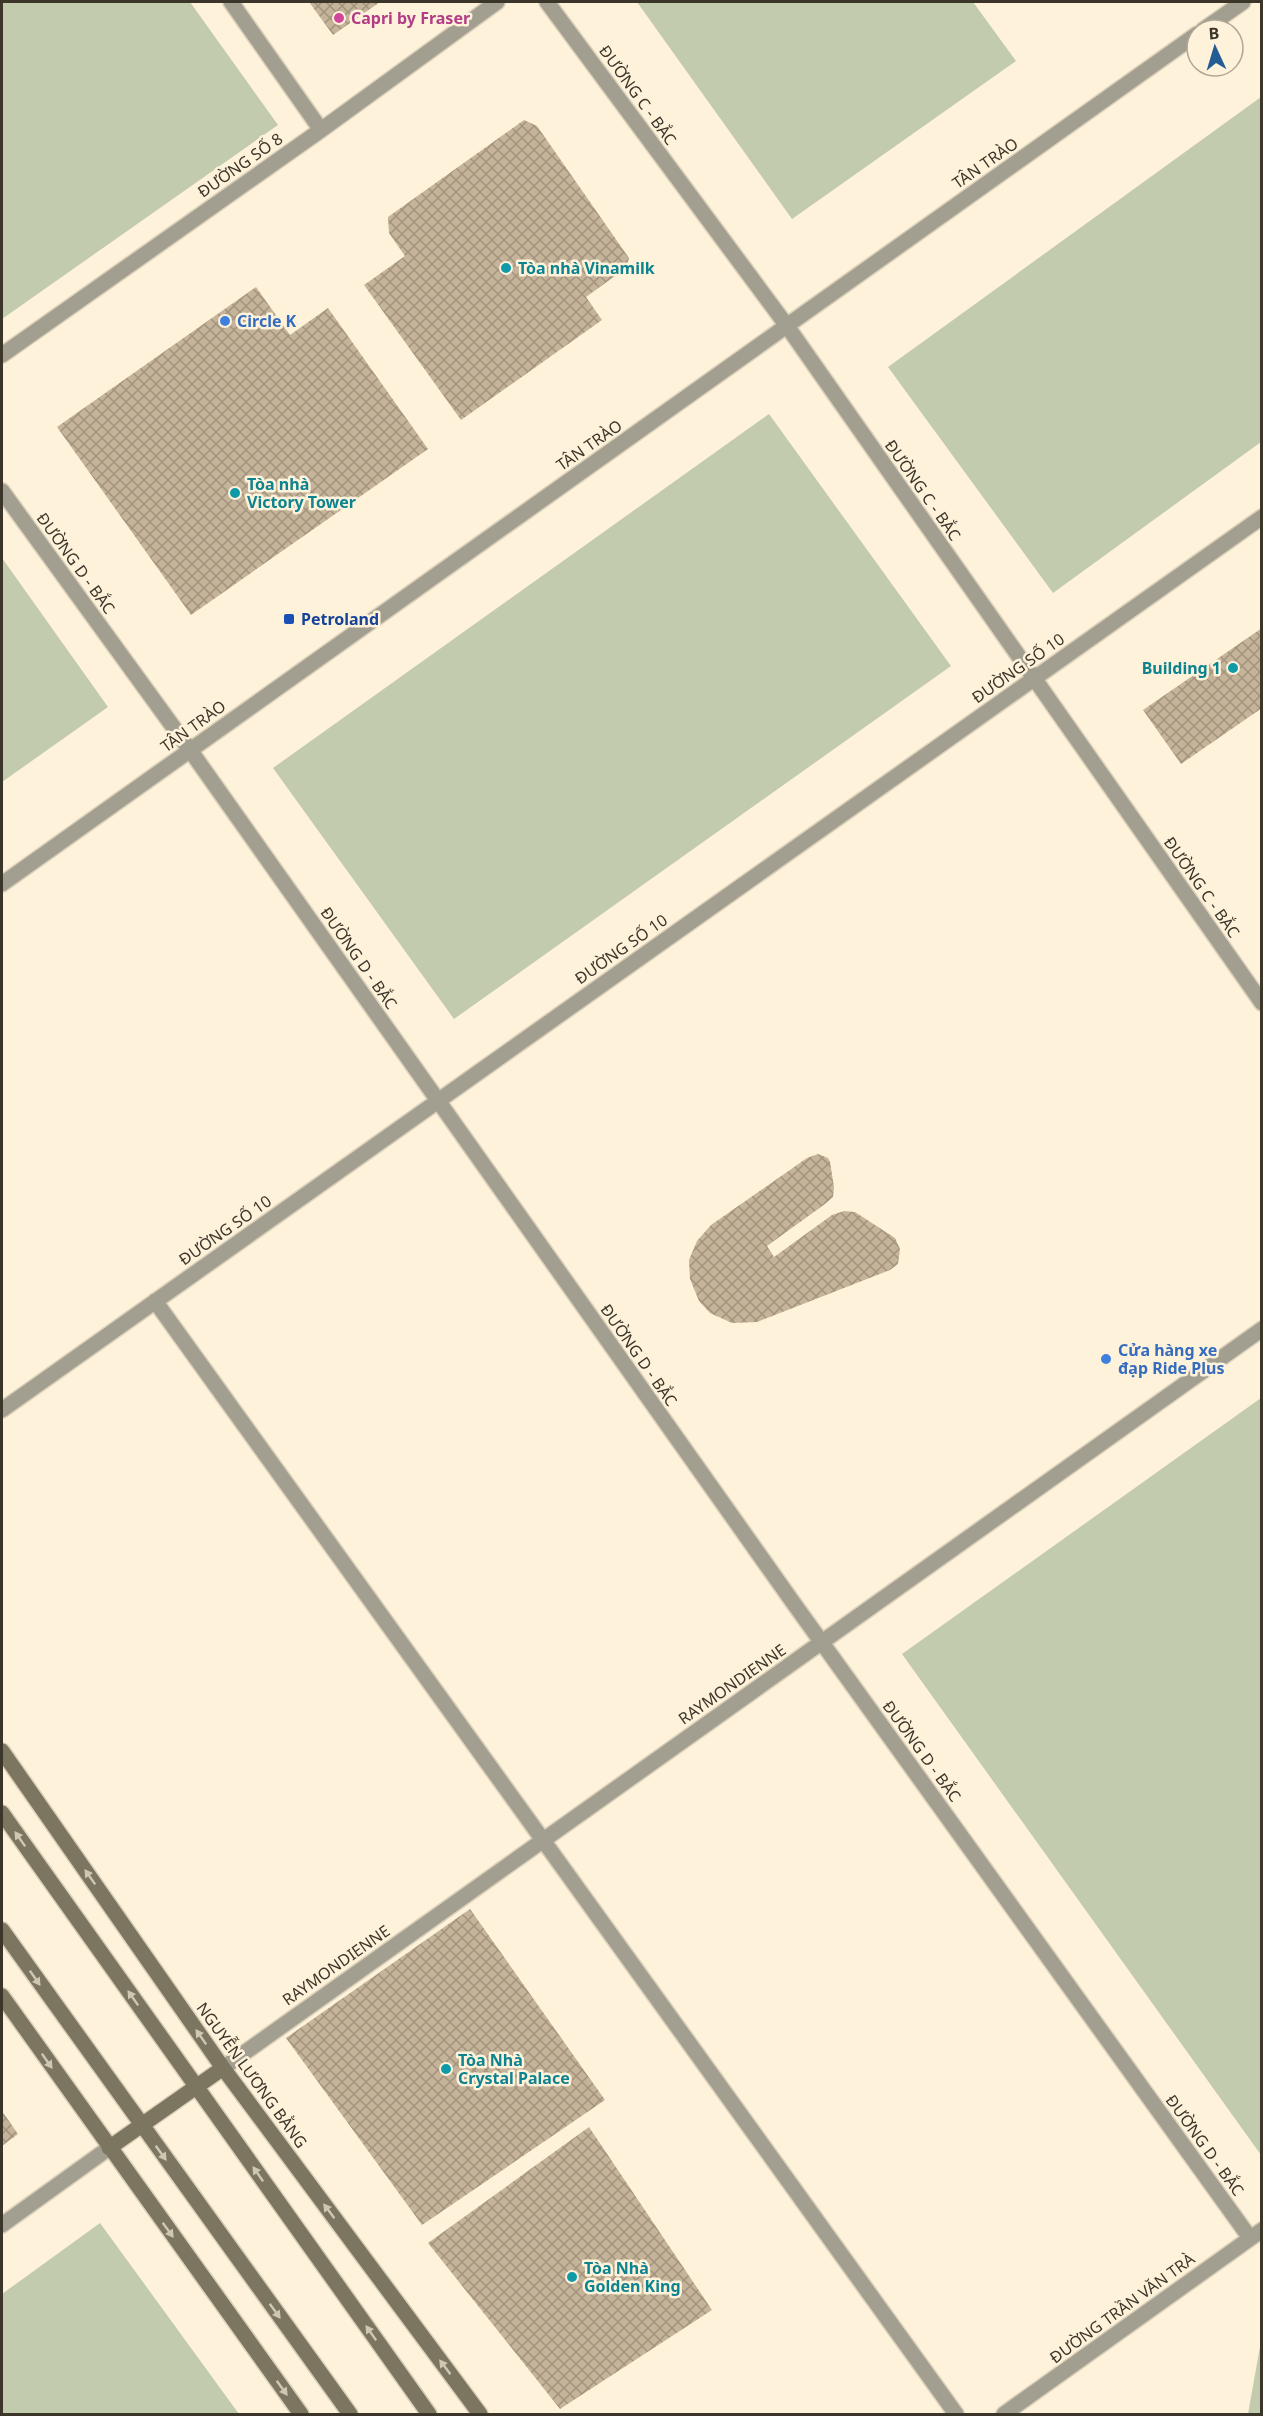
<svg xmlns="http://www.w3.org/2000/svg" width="1263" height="2416" viewBox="0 0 1263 2416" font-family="'Noto Sans',sans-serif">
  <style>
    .green { fill: #c2cbad }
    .building { fill: url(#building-cross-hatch) }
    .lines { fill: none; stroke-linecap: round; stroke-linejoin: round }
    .minor-casing { stroke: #dbd0ba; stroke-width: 18 }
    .tertiary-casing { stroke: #dbd0ba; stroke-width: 18 }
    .secondary-casing { stroke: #dbd0ba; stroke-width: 18 }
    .minor { stroke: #a39f90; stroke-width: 15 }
    .tertiary { stroke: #a39f90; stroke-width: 15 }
    .secondary { stroke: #7c7661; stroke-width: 15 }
    .oneway { fill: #d0c7b0 }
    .hotel-dot { fill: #d1479c; stroke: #fef2da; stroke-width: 2 }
    .culture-dot { fill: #0f9aa8; stroke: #fef2da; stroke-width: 2 }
    .shop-dot { fill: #3f7fe0; stroke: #fef2da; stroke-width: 2 }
    .transit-dot { fill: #1a4fb4; stroke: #fef2da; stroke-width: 2 }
    .labels { text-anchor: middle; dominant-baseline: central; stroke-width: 5; stroke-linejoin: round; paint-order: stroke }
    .hotel-label { font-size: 16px; font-weight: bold; fill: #b23c85; stroke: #fef2da; text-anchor: start }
    .street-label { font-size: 16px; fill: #3c362a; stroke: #fef2da }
    .culture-label { font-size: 16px; font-weight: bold; fill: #0d838f; stroke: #fef2da; text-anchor: start }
    .shop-label { font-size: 16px; font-weight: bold; fill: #366cbe; stroke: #fef2da; text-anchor: start }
    .transit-label { font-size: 16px; font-weight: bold; fill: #164399; stroke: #fef2da; text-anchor: start }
  </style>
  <defs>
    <pattern id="building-cross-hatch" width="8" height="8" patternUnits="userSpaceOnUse" patternTransform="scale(1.5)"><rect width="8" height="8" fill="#c5b499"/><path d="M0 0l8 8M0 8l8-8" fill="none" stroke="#a1937d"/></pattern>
  </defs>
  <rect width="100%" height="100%" fill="#fef2da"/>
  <!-- green -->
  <path class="green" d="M 2,2 L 190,2 L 278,125 L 2,319 Z
    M 637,2 L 973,2 L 1016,61 L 792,219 Z
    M 1261,97 L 1261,442 L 1053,593 L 888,367 Z
    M 769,414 L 951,666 L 454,1019 L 273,768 Z
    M 2,558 L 108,707 L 2,782 Z
    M 1261,1398 L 1261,2155 L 902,1654 Z
    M 100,2223 L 239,2414 L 2,2414 L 2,2294 Z
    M 1261,2341 L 1261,2414 L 1248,2414 Z"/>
  <!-- building -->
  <path class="building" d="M 309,2 L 380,2 L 333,35 Z
    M 524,120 L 537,126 L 629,258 L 627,266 L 622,271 L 586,297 L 602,320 L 461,420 L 364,285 L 405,256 L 389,233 L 388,217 Z
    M 256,287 L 290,335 L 328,308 L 428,449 L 191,615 L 57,427 Z
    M 1262,628 L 1262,708 L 1181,764 L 1143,710 Z
    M 818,1154 L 828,1158 L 830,1162 L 834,1187 L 833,1197 L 825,1204 L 767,1246 L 774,1257 L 832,1215 L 844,1211 L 855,1212 L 895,1238 L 900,1249 L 898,1264 L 890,1270 L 757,1322 L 732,1323 L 710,1313 L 699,1301 L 690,1279 L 689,1260 L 697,1241 L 711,1225 L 807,1158 Z
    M 470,1909 L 605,2100 L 422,2225 L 286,2038 Z
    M 2,2111 L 18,2134 L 2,2146 Z
    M 589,2127 L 712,2310 L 560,2409 L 428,2243 Z"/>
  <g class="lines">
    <!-- minor casing -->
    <g class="minor-casing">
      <path id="minor" d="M 231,2 L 321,130
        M 547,2 L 787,326 L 1262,1003
        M 1203,30 L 1243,2
        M 2,355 L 321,130 L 497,2
        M 2,491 L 190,750 L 792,1601 L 1250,2238
        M 2,884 L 1197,34
        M 155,1301 L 956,2414
        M 2,1410 L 1262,517
        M 2,2225 L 109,2148
        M 1004,2414 L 1262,2230"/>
    </g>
    <!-- tertiary casing -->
    <g class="tertiary-casing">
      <path id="tertiary" d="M 223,2068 L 1262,1329"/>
    </g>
    <!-- secondary casing -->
    <g class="secondary-casing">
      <path id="secondary" d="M 2,1751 L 223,2068 L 480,2414
        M 2,1813 L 429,2414
        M 2,1930 L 350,2414
        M 2,1996 L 301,2414
        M 109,2148 L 223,2068"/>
    </g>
    <!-- minor -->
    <use href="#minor" class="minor"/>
    <!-- tertiary -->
    <use href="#tertiary" class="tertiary"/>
    <!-- secondary -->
    <use href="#secondary" class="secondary"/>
  </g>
  <!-- one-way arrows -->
  <defs><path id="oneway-solid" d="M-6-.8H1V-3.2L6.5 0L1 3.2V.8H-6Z" transform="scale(1.5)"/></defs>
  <g class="oneway">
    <use href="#oneway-solid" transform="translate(20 1839) rotate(-125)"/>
    <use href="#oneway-solid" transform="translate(90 1877) rotate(-125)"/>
    <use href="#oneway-solid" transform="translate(35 1978) rotate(55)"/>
    <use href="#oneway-solid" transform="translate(133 1998) rotate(-125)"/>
    <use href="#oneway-solid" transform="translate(201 2037) rotate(-125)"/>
    <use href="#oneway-solid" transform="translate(47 2061) rotate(55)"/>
    <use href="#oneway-solid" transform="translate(161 2153) rotate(54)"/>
    <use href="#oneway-solid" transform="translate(258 2174) rotate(-125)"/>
    <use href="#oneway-solid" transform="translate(329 2211) rotate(-127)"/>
    <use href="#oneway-solid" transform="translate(168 2230) rotate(54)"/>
    <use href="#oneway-solid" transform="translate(275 2311) rotate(54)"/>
    <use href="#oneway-solid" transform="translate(371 2333) rotate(-125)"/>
    <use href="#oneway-solid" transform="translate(445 2367) rotate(-127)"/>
    <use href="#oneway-solid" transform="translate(282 2388) rotate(54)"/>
  </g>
  <!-- markers -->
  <circle class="hotel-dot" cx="339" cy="18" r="6"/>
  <g class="culture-dot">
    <circle cx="506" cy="268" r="6"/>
    <circle cx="235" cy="493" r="6"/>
    <circle cx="1233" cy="668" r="6"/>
    <circle cx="446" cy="2069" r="6"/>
    <circle cx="572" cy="2277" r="6"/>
  </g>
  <g class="shop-dot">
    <circle cx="225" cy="321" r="6"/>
    <circle cx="1106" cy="1359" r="6"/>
  </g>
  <rect class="transit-dot" x="283" y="613" width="12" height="12" rx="3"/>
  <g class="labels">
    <!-- hotel labels -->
    <g class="hotel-label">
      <text x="351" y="18">Capri by Fraser</text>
    </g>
    <!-- street labels -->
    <g class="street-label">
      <text transform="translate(638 95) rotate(54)">ĐƯỜNG C - BẮC</text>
      <text transform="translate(985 163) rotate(-35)">TÂN TRÀO</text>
      <text transform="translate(240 165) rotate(-35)">ĐƯỜNG SỐ 8</text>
      <text transform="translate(589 445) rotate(-35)">TÂN TRÀO</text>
      <text transform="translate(923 490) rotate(55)">ĐƯỜNG C - BẮC</text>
      <text transform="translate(76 563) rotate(54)">ĐƯỜNG D - BẮC</text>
      <text transform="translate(1018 668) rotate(-35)">ĐƯỜNG SỐ 10</text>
      <text transform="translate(193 726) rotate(-36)">TÂN TRÀO</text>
      <text transform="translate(1202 887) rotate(55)">ĐƯỜNG C - BẮC</text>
      <text transform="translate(621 949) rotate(-35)">ĐƯỜNG SỐ 10</text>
      <text transform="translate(359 958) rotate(55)">ĐƯỜNG D - BẮC</text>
      <text transform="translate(225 1230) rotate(-35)">ĐƯỜNG SỐ 10</text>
      <text transform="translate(639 1355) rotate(55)">ĐƯỜNG D - BẮC</text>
      <text transform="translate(732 1684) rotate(-35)">RAYMONDIENNE</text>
      <text transform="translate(922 1751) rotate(54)">ĐƯỜNG D - BẮC</text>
      <text transform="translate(336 1965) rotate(-35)">RAYMONDIENNE</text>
      <text transform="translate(252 2075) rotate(54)">NGUYỄN LƯƠNG BẰNG</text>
      <text transform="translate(1205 2145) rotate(54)">ĐƯỜNG D - BẮC</text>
      <text transform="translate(1122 2308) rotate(-36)">ĐƯỜNG TRẦN VĂN TRÀ</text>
    </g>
    <!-- culture labels -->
    <g class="culture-label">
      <text x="518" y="268">Tòa nhà Vinamilk</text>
      <text x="247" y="484">Tòa nhà<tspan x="247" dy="18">Victory Tower</tspan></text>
      <text x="1221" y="668" text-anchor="end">Building 1</text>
      <text x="458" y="2060">Tòa Nhà<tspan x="458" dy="18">Crystal Palace</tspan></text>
      <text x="584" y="2268">Tòa Nhà<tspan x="584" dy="18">Golden King</tspan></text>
    </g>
    <!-- shop labels -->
    <g class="shop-label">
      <text x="237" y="321">Circle K</text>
      <text x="1118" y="1350">Cửa hàng xe<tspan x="1118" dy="18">đạp Ride Plus</tspan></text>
    </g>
    <!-- transit labels -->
    <g class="transit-label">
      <text x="301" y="619">Petroland</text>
    </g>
  </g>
  <!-- border -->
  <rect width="1263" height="2416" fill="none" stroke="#3c362a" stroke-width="6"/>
  <!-- north arrow -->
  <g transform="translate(1215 48) rotate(356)"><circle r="28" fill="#fef2da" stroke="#b0a794" stroke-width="1.5"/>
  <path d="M0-4.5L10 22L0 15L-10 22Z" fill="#255c94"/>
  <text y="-9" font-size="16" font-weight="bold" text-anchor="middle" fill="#3c362a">B</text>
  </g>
</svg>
